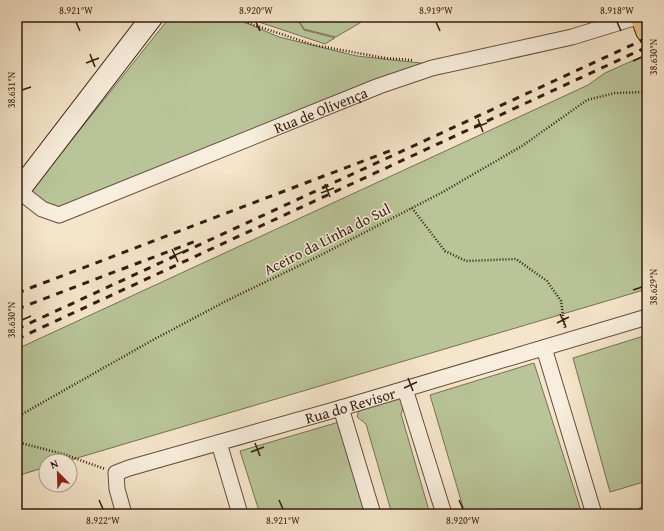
<svg xmlns="http://www.w3.org/2000/svg" width="664" height="531" viewBox="0 0 664 531" font-family="'Gentium Book Plus',serif">
  <style>
    .green { fill: #b9c599; stroke: #777054 }
    .lines { fill: none; stroke-linecap: round; stroke-linejoin: round }
    .street-casing { stroke: #654e3e; stroke-width: 17 }
    .secondary-casing { stroke: #351c0f; stroke-width: 23 }
    .primary-casing { stroke: #351c0f; stroke-width: 24 }
    .path { stroke: #351c0f; stroke-width: 2.5; stroke-dasharray: 1 2; stroke-linecap: butt }
    .street { stroke: #f8eedd; stroke-width: 15 }
    .secondary { stroke: #f8eedd; stroke-width: 21 }
    .primary { stroke: #eac285; stroke-width: 22 }
    .rail { stroke: #351c0f; stroke-width: 3; stroke-dasharray: 7 7; stroke-linecap: butt }
    .ticks { fill: none; stroke: #351c0f; stroke-width: 1.5 }
    .labels { text-anchor: middle; dominant-baseline: central; stroke-width: 3; stroke-linejoin: round; paint-order: stroke }
    .street-label { font-size: 15px; fill: #351c0f; stroke: #f8eedd }
    .neatline { fill: none; stroke: #351c0f; stroke-width: 1.5 }
    .ticks-label { font-size: 10px; text-anchor: middle; fill: #351c0f }
  </style>
  <rect width="100%" height="100%" fill="#f5e5ca"/>
  <filter id="stains"><feTurbulence type="fractalNoise" baseFrequency=".005" numOctaves="4"/><feColorMatrix values="0 0 0 0 .2 0 0 0 0 .09 0 0 0 0 .02 0 0 0 .5 -.17"/></filter>
  <radialGradient id="worn" r=".72"><stop offset=".6" stop-color="#630" stop-opacity="0"/><stop offset="1" stop-color="#630" stop-opacity=".3"/></radialGradient>
  <!-- green -->
  <path class="green" d="M 170,17 L 233,17 L 279,37 L 357,56 L 430,64 L 66,207 L 49,207 L 31,191 Z
    M 244,17 L 296,17 L 304,30 L 335,38 L 325,44 Z
    M 300,17 L 370,17 L 336,37 L 304,29 L 298,19 Z
    M 643,56 L 647,65 L 647,289 L 67,461 L 46,461 L 46,467 L 17,476 L 17,349 L 588,85 L 605,73 Z
    M 647,335 L 647,481 L 610,492 L 573,358 Z
    M 534,363 L 582,514 L 465,514 L 430,395 Z
    M 399,397 L 404,405 L 401,414 L 430,514 L 392,514 L 366,424 L 357,417 C 358,402 386,401 399,397 Z
    M 339,422 L 365,514 L 260,514 L 240,451 Z"/>
  <g class="lines">
    <!-- street casing -->
    <g class="street-casing">
      <g id="street">
        <path id="s1" d="M 19,191 L 42,209 L 59,215 L 379,86 L 432,68 L 572,37 L 637,17"/>
        <path d="M 544,348 L 594,514"/>
        <path d="M 405,389 L 444,514"/>
        <path d="M 341,408 L 373,514"/>
        <path d="M 219,443 L 240,514"/>
        <path id="s2" d="M 124,514 L 117,489 L 116,473 L 129,468 L 341,408 L 647,317"/>
        <path d="M 645,514 L 647,513"/>
      </g>
    </g>
    <!-- secondary casing -->
    <g class="secondary-casing">
      <path id="secondary" d="M 17,193 L 152,17"/>
    </g>
    <!-- primary casing -->
    <g class="primary-casing">
      <path id="primary" d="M 642,17 L 647,31"/>
    </g>
    <!-- path -->
    <path class="path" d="M 234,17 L 245,22 L 314,45 L 385,58 L 412,60
      M 412,208 L 445,251 L 466,261 L 516,259 L 547,281 L 561,301 L 565,328
      M 17,417 L 151,341 L 228,300 L 315,258 L 441,193 L 522,146 L 587,100 L 615,93 L 647,92
      M 17,442 L 63,454 L 105,469"/>
    <!-- street -->
    <use href="#street" class="street"/>
    <!-- secondary -->
    <use href="#secondary" class="secondary"/>
    <!-- primary -->
    <use href="#primary" class="primary"/>
    <!-- rail -->
    <path class="rail" d="M 17,293 L 392,150
      M 17,309 L 196,241
      M 17,329 L 647,38
      M 17,339 L 647,47"/>
  </g>
  <!-- ticks -->
  <path class="ticks" d="M 76,22 L 80,31M 256,22 L 260,31M 436,22 L 440,31M 617,22 L 621,31M 90,54 L 95,67M 633,61 L 642,57M 86,63 L 99,58M 22,90 L 31,87M 478,119 L 483,132M 474,128 L 487,123M 325,184 L 330,197M 321,193 L 334,188M 172,249 L 178,262M 169,258 L 182,252M 633,290 L 642,287M 560,314 L 566,327M 22,320 L 31,316M 557,323 L 569,317M 408,378 L 413,391M 404,388 L 417,382M 255,443 L 260,456M 251,452 L 264,447M 99,500 L 103,509M 279,500 L 283,509M 459,500 L 463,509"/>
  <g class="labels">
    <!-- street labels -->
    <g class="street-label">
      <text stroke="none"><textPath href="#s1" startOffset="329">Rua de Olivença</textPath></text>
      <text transform="translate(327 239) rotate(-27)">Aceiro da Linha do Sul</text>
      <text stroke="none"><textPath href="#s2" startOffset="286">Rua do Revisor</textPath></text>
    </g>
  </g>
  <!-- margin -->
  <rect width="664" height="531" fill="none" stroke="#f5e5ca" stroke-width="44"/>
  <!-- north arrow -->
  <g transform="translate(58 473) rotate(337)"><circle r="19" fill="#f8eedd" stroke="#aa9a8b"/>
  <path d="M0-3L7 15L0 10L-7 15Z" fill="#8f2418"/>
  <text y="-6" font-size="11" font-weight="bold" text-anchor="middle" fill="#351c0f">N</text>
  </g>
  <rect x="22" y="22" width="620" height="487" class="neatline"/>
  <g class="ticks-label">
    <text x="76" y="14">8.921°W</text>
    <text x="256" y="14">8.920°W</text>
    <text x="436" y="14">8.919°W</text>
    <text x="617" y="14">8.918°W</text>
    <text transform="translate(653 57) rotate(-90)" y="4">38.630°N</text>
    <text transform="translate(11 90) rotate(-90)" y="4">38.631°N</text>
    <text transform="translate(653 287) rotate(-90)" y="4">38.629°N</text>
    <text transform="translate(11 320) rotate(-90)" y="4">38.630°N</text>
    <text x="103" y="524">8.922°W</text>
    <text x="283" y="524">8.921°W</text>
    <text x="463" y="524">8.920°W</text>
  </g>
  <rect width="100%" height="100%" filter="url(#stains)"/>
  <rect width="100%" height="100%" fill="url(#worn)"/>
</svg>
